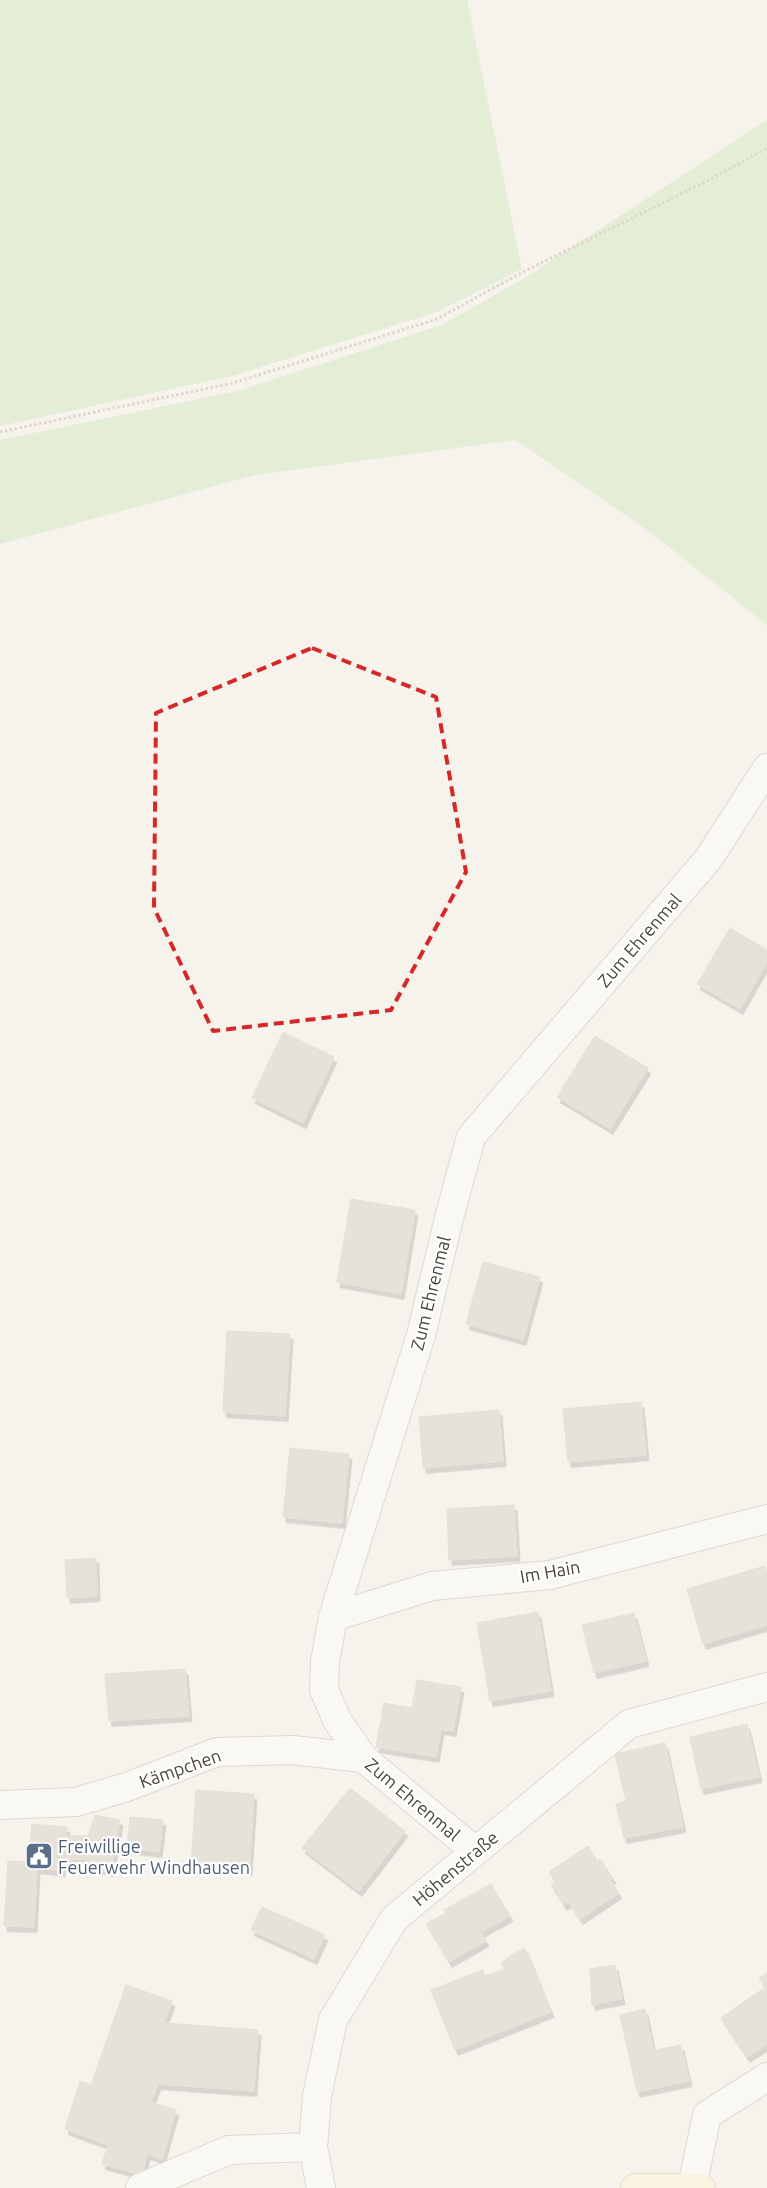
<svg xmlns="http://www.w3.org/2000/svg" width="767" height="2188" viewBox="0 0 767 2188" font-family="Ubuntu,sans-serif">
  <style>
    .green { fill: #cfe6b8 }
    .building { fill: #d6cfc2; stroke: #d1c8b6; filter: url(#shadow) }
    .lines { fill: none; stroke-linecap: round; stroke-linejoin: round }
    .minor-casing { stroke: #c0bbaf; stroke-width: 30 }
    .secondary-casing { stroke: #d2c79f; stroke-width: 30 }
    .path { stroke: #c1b7a1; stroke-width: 3; stroke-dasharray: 2.5 2.5; stroke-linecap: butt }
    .minor { stroke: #fff; stroke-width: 28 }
    .secondary { stroke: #fcf3d0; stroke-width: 28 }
    .marked { fill: none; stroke: #d62828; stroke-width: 4; stroke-dasharray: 10 6; stroke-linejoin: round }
    .labels { text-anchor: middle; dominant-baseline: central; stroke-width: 4.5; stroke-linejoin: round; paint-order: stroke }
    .street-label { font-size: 18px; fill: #4a443a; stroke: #fff }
    .service-label { font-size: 18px; fill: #4e5e75; stroke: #fff; text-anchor: start }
  </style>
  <defs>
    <filter id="shadow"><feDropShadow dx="3" dy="5.5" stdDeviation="0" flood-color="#0004"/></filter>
  </defs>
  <rect width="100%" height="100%" fill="#f5f3ec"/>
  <!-- green -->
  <path class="green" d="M 0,0 L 467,0 L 522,269 L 437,312 L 236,375 L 0,426 Z
    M 767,120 L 767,625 L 650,532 L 516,440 L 255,475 L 0,544 L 0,440 L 238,391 L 442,325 L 528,276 Z"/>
  <!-- building -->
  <path class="building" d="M 730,928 L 767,950 L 767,962 L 740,1009 L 697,984 Z
    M 283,1032 L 334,1057 L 303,1123 L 252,1098 Z
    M 595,1036 L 648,1068 L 610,1129 L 557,1097 Z
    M 351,1199 L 415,1210 L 401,1294 L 337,1282 Z
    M 483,1262 L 540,1277 L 523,1340 L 466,1324 Z
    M 227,1331 L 290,1334 L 285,1416 L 223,1412 Z
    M 641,1402 L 646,1455 L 568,1462 L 563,1409 Z
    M 499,1410 L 503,1461 L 423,1468 L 419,1417 Z
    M 290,1448 L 349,1454 L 342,1523 L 283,1517 Z
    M 514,1505 L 517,1556 L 449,1560 L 447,1509 Z
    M 96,1558 L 97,1596 L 67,1598 L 65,1560 Z
    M 765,1566 L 767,1573 L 767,1625 L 703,1644 L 687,1589 Z
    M 538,1612 L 551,1691 L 490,1701 L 477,1623 Z
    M 634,1613 L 646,1661 L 594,1673 L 582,1625 Z
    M 185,1669 L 189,1716 L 109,1721 L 105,1674 Z
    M 417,1680 L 461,1687 L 453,1731 L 441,1729 L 436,1757 L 376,1747 L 384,1703 L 412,1708 Z
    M 747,1724 L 759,1777 L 701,1789 L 690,1737 Z
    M 665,1743 L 683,1827 L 624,1838 L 616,1804 L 626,1801 L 615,1754 Z
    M 350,1788 L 405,1831 L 359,1891 L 302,1848 Z
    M 196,1790 L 254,1794 L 249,1870 L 191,1866 Z
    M 95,1815 L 120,1820 L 111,1871 L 86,1866 L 88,1836 Z
    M 130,1817 L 163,1820 L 159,1852 L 127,1848 Z
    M 32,1824 L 67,1827 L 66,1836 L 88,1836 L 86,1859 L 64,1860 L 62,1871 L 37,1868 L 34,1927 L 4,1926 L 8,1861 L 28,1862 Z
    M 588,1846 L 597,1861 L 600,1859 L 613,1878 L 603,1884 L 613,1897 L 580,1919 L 569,1902 L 564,1905 L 551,1885 L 555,1882 L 549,1872 Z
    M 610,1880 L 619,1893 L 613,1897 L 603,1884 Z
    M 491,1884 L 510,1916 L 481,1932 L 486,1941 L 449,1962 L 426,1924 L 446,1913 L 444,1910 Z
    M 262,1907 L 325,1935 L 314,1959 L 251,1930 Z
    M 525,1948 L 551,2012 L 455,2050 L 431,1990 L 482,1970 L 485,1976 L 504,1969 L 501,1963 L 513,1954 Z
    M 615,1965 L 622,1999 L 592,2005 L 590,1969 Z
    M 767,1973 L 767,1986 L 765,1987 L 759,1978 Z
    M 126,1985 L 172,2001 L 164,2023 L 258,2030 L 254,2091 L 158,2084 L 151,2102 L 176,2110 L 162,2159 L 147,2154 L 142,2175 L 102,2164 L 108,2145 L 65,2129 L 80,2081 L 91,2085 Z
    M 767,1986 L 767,2044 L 747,2057 L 721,2018 Z
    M 645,2009 L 653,2049 L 656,2050 L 681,2045 L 689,2081 L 637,2092 L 620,2015 Z"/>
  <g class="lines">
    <!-- minor casing -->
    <g class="minor-casing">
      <path id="minor" d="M 333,1617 L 432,1586 L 550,1575 L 767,1519
        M 0,1805 L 76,1802 L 127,1787 L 217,1752 L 293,1750 L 363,1758
        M 474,1850 L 363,1758 L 337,1720 L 324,1690 L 325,1662 L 333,1617 L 421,1335 L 449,1218 L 471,1137 L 709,858 L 767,768
        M 692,2187 L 707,2115 L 767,2077
        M 140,2188 L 229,2150 L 313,2147
        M 321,2188 L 313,2147 L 317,2096 L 333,2020 L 394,1919 L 629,1724 L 767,1687"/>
    </g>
    <!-- secondary casing -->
    <g class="secondary-casing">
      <path id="secondary" d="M 635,2188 L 701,2188"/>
    </g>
    <!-- path -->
    <path class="path" d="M 0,432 L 233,383 L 437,319 L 521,273 L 709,180 L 767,148"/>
    <!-- minor -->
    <use href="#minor" class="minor"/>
    <!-- secondary -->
    <use href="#secondary" class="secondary"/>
  </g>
  <!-- marked area -->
  <path d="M0 0H767V2188H0ZM 312,648 L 436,697 L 466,872 L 391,1010 L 213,1031 L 154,908 L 156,713 Z" fill="#f5f3ec" fill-opacity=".55" fill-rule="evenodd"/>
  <path class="marked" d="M 312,648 L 436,697 L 466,872 L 391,1010 L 213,1031 L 154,908 L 156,713 Z"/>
  <!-- icons -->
  <defs>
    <g id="civic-square" transform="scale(1.4375)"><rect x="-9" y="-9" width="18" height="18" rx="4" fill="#5c6f8a" stroke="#fff"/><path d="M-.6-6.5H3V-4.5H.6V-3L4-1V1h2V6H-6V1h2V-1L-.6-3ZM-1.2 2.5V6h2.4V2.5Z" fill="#fff"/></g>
  </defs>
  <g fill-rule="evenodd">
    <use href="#civic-square" x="39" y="1856"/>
  </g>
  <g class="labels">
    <!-- street labels -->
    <g class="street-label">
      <text transform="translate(639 940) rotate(-49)">Zum Ehrenmal</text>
      <text transform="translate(430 1293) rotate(-76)">Zum Ehrenmal</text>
      <text transform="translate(550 1571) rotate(-10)">Im Hain</text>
      <text transform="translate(180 1768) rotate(-19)">Kämpchen</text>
      <text transform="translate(413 1799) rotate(40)">Zum Ehrenmal</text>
      <text transform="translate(455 1868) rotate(-40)">Höhenstraße</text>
    </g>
    <!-- service labels -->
    <g class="service-label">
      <text x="58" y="1846">Freiwillige<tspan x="58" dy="21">Feuerwehr Windhausen</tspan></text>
    </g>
  </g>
</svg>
